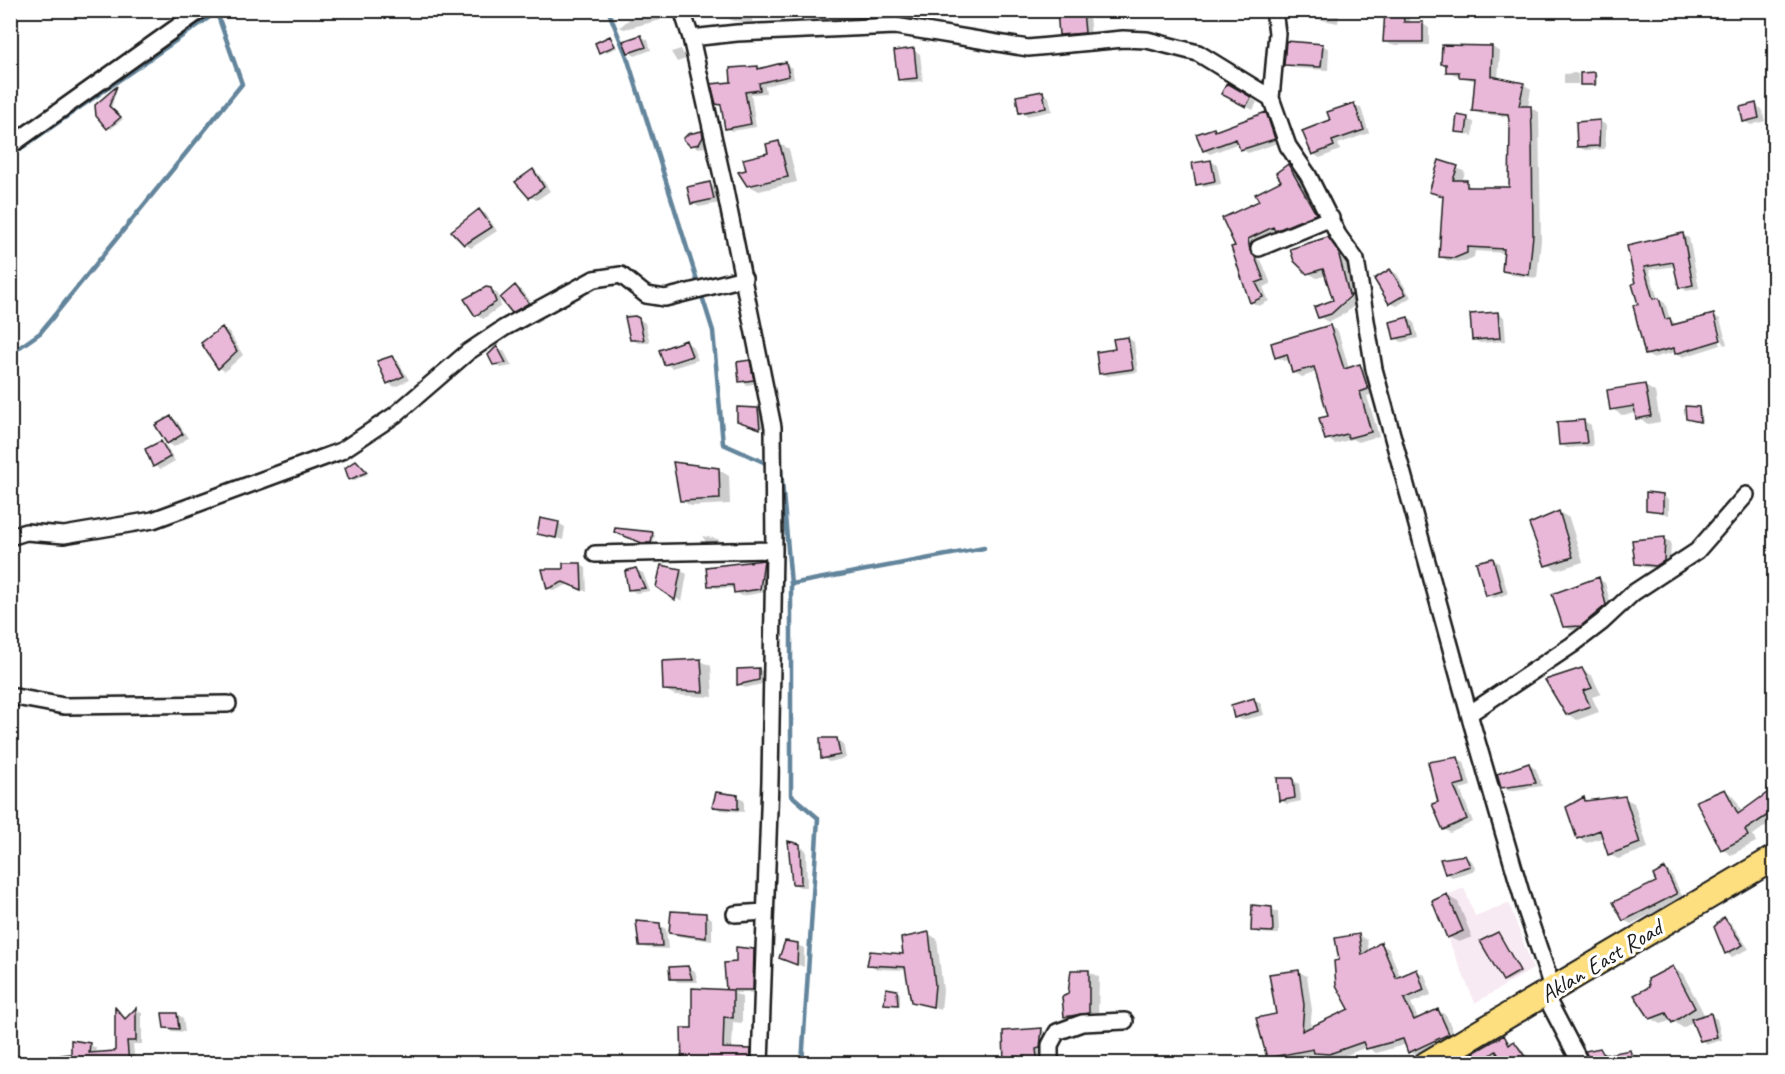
<svg xmlns="http://www.w3.org/2000/svg" width="1785" height="1074" viewBox="0 0 1785 1074" font-family="Caveat,sans-serif">
  <style>
    .built { fill: #f8eaf3 }
    .shadow { fill: #0003 }
    .lines { fill: none; stroke-linecap: round; stroke-linejoin: round }
    .stream { stroke: #64859c; stroke-width: 4.5 }
    .building { fill: #e9b8d8; stroke: #1c1c1c; stroke-width: 1.5 }
    .street-casing { stroke: #1c1c1c; stroke-width: 20 }
    .primary-casing { stroke: #1c1c1c; stroke-width: 28 }
    .street { stroke: #fff; stroke-width: 15 }
    .primary { stroke: #fddf80; stroke-width: 24 }
    .labels { text-anchor: middle; dominant-baseline: central; stroke-width: 6; stroke-linejoin: round; paint-order: stroke }
    .street-label { font-size: 24px; fill: #1c1c1c; stroke: #fff }
  </style>
  <rect width="100%" height="100%" fill="#fff"/>
  <filter id="ink" filterUnits="userSpaceOnUse"><feTurbulence type="fractalNoise" baseFrequency=".0167" numOctaves="2"/><feDisplacementMap in="SourceGraphic" scale="12" xChannelSelector="R" yChannelSelector="G"/><feConvolveMatrix kernelMatrix="1 2 1 2 8 2 1 2 1" color-interpolation-filters="sRGB"/></filter>
  <g filter="url(#ink)">
    <!-- built -->
    <path class="built" d="M 1464,888 L 1475,916 L 1509,903 L 1533,969 L 1475,1003 L 1432,901 Z"/>
    <!-- shadow -->
    <path class="shadow" d="M 640,10 L 657,10 L 661,20 L 624,29 L 620,27 Z
      M 727,10 L 753,10 L 752,22 L 733,21 L 726,17 Z
      M 886,10 L 914,10 L 915,21 L 894,20 L 887,16 Z
      M 1034,10 L 1115,10 L 1116,18 L 1095,19 L 1089,16 L 1091,36 L 1067,38 L 1060,34 L 1058,14 L 1041,16 Z
      M 1295,10 L 1340,10 L 1338,23 L 1301,16 Z
      M 1384,10 L 1409,10 L 1410,24 L 1423,24 L 1429,28 L 1429,45 L 1391,45 L 1385,41 Z
      M 641,36 L 648,40 L 651,50 L 635,56 L 629,52 Z
      M 610,38 L 617,48 L 603,53 L 600,52 Z
      M 1322,45 L 1329,49 L 1328,70 L 1292,68 L 1286,64 Z
      M 1492,47 L 1500,52 L 1498,79 L 1523,84 L 1531,89 L 1528,107 L 1539,112 L 1541,241 L 1537,278 L 1511,275 L 1503,270 L 1505,253 L 1475,251 L 1474,257 L 1464,262 L 1449,261 L 1441,257 L 1444,198 L 1431,191 L 1457,168 L 1465,172 L 1462,182 L 1474,188 L 1510,189 L 1510,117 L 1482,114 L 1473,110 L 1476,81 L 1456,75 L 1447,71 L 1448,66 L 1442,63 Z
      M 681,49 L 686,59 L 677,62 L 671,52 Z
      M 913,50 L 920,54 L 923,81 L 906,83 L 899,79 Z
      M 1772,56 L 1774,56 L 1774,71 L 1773,71 Z
      M 785,64 L 792,68 L 794,79 L 765,86 L 766,93 L 751,94 L 756,127 L 732,131 L 726,128 L 733,83 L 757,67 L 762,70 Z
      M 1575,73 L 1578,74 L 1578,84 L 1564,84 L 1564,74 Z
      M 1595,74 L 1597,75 L 1597,85 L 1581,84 Z
      M 1228,85 L 1257,102 L 1253,110 L 1223,94 Z
      M 117,88 L 111,109 L 123,119 L 111,129 L 98,116 L 97,106 Z
      M 1043,93 L 1049,97 L 1052,111 L 1027,116 L 1021,112 Z
      M 1354,105 L 1361,108 L 1369,133 L 1338,144 L 1340,150 L 1320,158 L 1313,154 L 1332,121 Z
      M 1755,105 L 1762,109 L 1765,121 L 1751,125 L 1744,121 Z
      M 1266,114 L 1272,118 L 1281,142 L 1248,153 L 1242,149 L 1239,143 L 1210,154 L 1204,150 L 1213,129 L 1217,131 Z
      M 1458,117 L 1474,122 L 1473,136 L 1457,131 Z
      M 1599,121 L 1606,125 L 1605,149 L 1585,150 L 1578,147 Z
      M 702,133 L 708,137 L 709,142 L 706,147 L 698,148 L 691,144 Z
      M 779,143 L 789,149 L 797,182 L 759,191 L 748,185 L 747,171 L 770,154 Z
      M 1211,161 L 1217,165 L 1221,184 L 1204,187 L 1198,184 Z
      M 1288,165 L 1296,170 L 1323,218 L 1255,243 L 1257,257 L 1262,262 L 1271,284 L 1263,287 L 1269,301 L 1259,306 L 1251,302 L 1237,246 L 1261,201 L 1283,181 Z
      M 533,171 L 539,174 L 550,191 L 537,200 L 530,197 Z
      M 710,184 L 716,188 L 720,203 L 699,207 L 692,203 Z
      M 479,210 L 486,214 L 497,231 L 471,248 L 465,244 Z
      M 1683,235 L 1689,238 L 1699,288 L 1687,291 L 1680,287 L 1676,266 L 1649,270 L 1658,299 L 1665,303 L 1670,319 L 1677,325 L 1713,315 L 1720,319 L 1727,344 L 1724,345 L 1716,318 L 1713,318 L 1721,345 L 1683,357 L 1676,352 L 1652,358 L 1646,354 L 1629,247 Z
      M 1328,239 L 1337,244 L 1346,258 L 1355,291 L 1341,303 L 1341,307 L 1355,294 L 1359,301 L 1346,313 L 1328,322 L 1319,317 L 1335,301 L 1327,275 L 1317,278 L 1308,273 Z
      M 1390,270 L 1397,274 L 1411,297 L 1397,306 L 1390,303 Z
      M 515,287 L 522,290 L 535,307 L 520,315 L 513,311 Z
      M 491,290 L 498,294 L 501,306 L 483,319 L 476,315 Z
      M 1498,313 L 1504,317 L 1506,341 L 1480,343 L 1473,339 Z
      M 1408,318 L 1414,322 L 1418,338 L 1402,342 L 1395,338 Z
      M 639,319 L 645,323 L 650,343 L 638,343 L 632,339 Z
      M 1330,327 L 1338,331 L 1349,369 L 1360,365 L 1368,370 L 1376,393 L 1367,396 L 1379,436 L 1358,442 L 1352,439 L 1335,444 L 1327,439 L 1329,417 L 1317,372 L 1302,377 L 1294,372 L 1290,360 L 1285,361 L 1276,357 Z
      M 222,329 L 229,332 L 243,355 L 225,371 L 219,368 Z
      M 1128,338 L 1134,342 L 1138,372 L 1107,376 L 1101,373 Z
      M 685,342 L 692,346 L 698,360 L 672,368 L 666,364 Z
      M 498,348 L 504,351 L 512,366 L 501,368 L 495,364 Z
      M 392,357 L 398,361 L 409,380 L 395,387 L 388,383 Z
      M 749,362 L 756,365 L 759,383 L 747,385 L 740,381 Z
      M 1645,386 L 1655,392 L 1660,422 L 1648,424 L 1638,418 L 1637,413 L 1622,415 L 1612,409 Z
      M 1698,408 L 1701,410 L 1702,423 L 1687,418 Z
      M 758,409 L 764,413 L 766,430 L 743,422 Z
      M 171,418 L 177,421 L 188,438 L 174,447 L 168,443 Z
      M 1584,421 L 1591,425 L 1593,446 L 1567,448 L 1560,444 Z
      M 161,443 L 167,447 L 175,461 L 161,469 L 154,466 Z
      M 358,464 L 368,474 L 353,481 L 350,479 Z
      M 719,470 L 729,476 L 730,504 L 691,506 L 681,500 Z
      M 1663,496 L 1669,500 L 1669,515 L 1648,509 Z
      M 1559,512 L 1569,518 L 1583,562 L 1557,570 L 1547,564 Z
      M 558,523 L 565,527 L 563,540 L 539,533 Z
      M 618,532 L 652,534 L 655,535 L 653,544 L 647,544 Z
      M 702,536 L 718,539 L 720,541 L 707,543 Z
      M 1664,539 L 1671,542 L 1670,565 L 1663,569 L 1643,567 L 1636,563 Z
      M 1492,559 L 1499,563 L 1508,594 L 1494,598 L 1487,595 Z
      M 763,562 L 770,565 L 766,592 L 742,596 L 735,592 L 735,588 L 716,588 L 709,585 Z
      M 581,565 L 586,568 L 587,592 L 569,584 L 554,591 L 549,588 L 544,570 L 565,571 Z
      M 636,570 L 643,573 L 650,591 L 636,593 L 629,589 Z
      M 681,571 L 687,574 L 682,602 L 658,587 Z
      M 1598,579 L 1605,583 L 1612,609 L 1588,629 L 1571,630 L 1564,626 Z
      M 701,661 L 711,666 L 713,697 L 675,695 L 665,690 Z
      M 759,669 L 765,673 L 766,683 L 745,688 L 739,684 Z
      M 1582,670 L 1592,676 L 1601,694 L 1592,697 L 1599,712 L 1577,720 L 1567,714 Z
      M 1254,700 L 1261,704 L 1264,715 L 1242,720 L 1236,717 Z
      M 836,739 L 843,743 L 846,758 L 829,762 L 823,758 Z
      M 1457,758 L 1464,762 L 1471,786 L 1460,789 L 1473,822 L 1450,833 L 1444,829 L 1439,803 Z
      M 1529,765 L 1536,769 L 1542,786 L 1509,791 L 1502,787 Z
      M 1292,780 L 1299,784 L 1301,801 L 1287,804 L 1280,800 Z
      M 1774,782 L 1774,820 L 1753,835 L 1756,842 L 1731,855 L 1722,849 L 1725,791 L 1734,796 L 1742,812 L 1770,793 L 1766,788 Z
      M 737,796 L 744,800 L 744,812 L 720,810 L 714,806 Z
      M 1624,798 L 1634,803 L 1648,848 L 1618,859 L 1609,854 L 1604,837 L 1587,843 L 1578,838 L 1584,799 L 1590,802 Z
      M 799,846 L 806,850 L 807,887 L 800,887 L 793,884 Z
      M 1465,857 L 1472,861 L 1476,870 L 1452,877 L 1446,873 Z
      M 1665,870 L 1671,873 L 1683,898 L 1631,924 L 1624,920 L 1657,883 Z
      M 1447,896 L 1458,902 L 1472,937 L 1459,942 L 1448,937 Z
      M 1271,909 L 1278,912 L 1279,934 L 1259,933 L 1253,930 Z
      M 706,915 L 712,919 L 712,941 L 677,936 L 670,932 Z
      M 1724,919 L 1731,923 L 1749,949 L 1732,957 L 1726,953 Z
      M 1774,921 L 1774,949 L 1768,922 Z
      M 659,925 L 666,929 L 668,949 L 647,948 L 640,945 Z
      M 1498,933 L 1522,973 L 1507,981 L 1504,980 Z
      M 929,934 L 937,939 L 943,991 L 941,1010 L 913,1001 L 908,970 L 877,969 L 869,964 L 905,956 Z
      M 1359,935 L 1367,940 L 1369,952 L 1381,944 L 1389,949 L 1401,978 L 1417,971 L 1425,975 L 1431,995 L 1411,1003 L 1418,1019 L 1438,1011 L 1446,1015 L 1456,1038 L 1418,1056 L 1410,1052 L 1407,1044 L 1376,1053 L 1367,1047 L 1338,1058 L 1318,1053 L 1300,1057 L 1300,1064 L 1270,1063 L 1258,1019 L 1278,1015 L 1299,972 L 1307,976 L 1312,1010 L 1310,1029 L 1351,1010 L 1341,962 Z
      M 797,945 L 804,948 L 804,967 L 781,958 Z
      M 754,950 L 760,954 L 759,993 L 734,993 L 742,997 L 742,1023 L 733,1022 L 732,1050 L 750,1051 L 760,1056 L 760,1064 L 683,1064 L 693,1029 L 728,992 L 738,963 Z
      M 688,967 L 695,971 L 698,982 L 678,982 L 672,978 Z
      M 1673,968 L 1683,974 L 1704,1014 L 1698,1018 L 1710,1015 L 1717,1019 L 1722,1040 L 1708,1044 L 1701,1040 L 1694,1021 L 1683,1028 L 1672,1020 L 1661,1024 L 1651,1018 L 1651,987 Z
      M 1089,972 L 1099,977 L 1098,1018 L 1076,1022 L 1066,1016 L 1069,995 Z
      M 897,992 L 900,993 L 900,1006 L 886,1004 Z
      M 116,1009 L 127,1019 L 136,1010 L 142,1013 L 142,1044 L 133,1044 L 135,1064 L 72,1064 L 89,1044 L 96,1048 L 95,1054 L 117,1052 Z
      M 177,1014 L 183,1018 L 185,1032 L 172,1031 L 165,1028 Z
      M 1042,1030 L 1050,1035 L 1046,1064 L 1007,1064 Z
      M 1504,1036 L 1512,1044 L 1520,1047 L 1531,1062 L 1506,1064 L 1501,1056 L 1489,1064 L 1480,1062 Z
      M 1600,1050 L 1610,1056 L 1630,1052 L 1640,1058 L 1642,1064 L 1594,1064 Z"/>
    <g class="lines">
      <!-- stream -->
      <path class="stream" d="M 608,10 L 627,57 L 697,280
        M 10,156 L 220,10
        M 701,293 L 713,331 L 723,444 L 768,464
        M 10,354 L 40,333 L 242,84 L 217,13
        M 777,468 L 781,470 L 791,584 L 791,795 L 818,818 L 802,1064
        M 791,584 L 984,548"/>
    </g>
    <!-- building -->
    <path class="building" d="M 1057,10 L 1083,10 L 1085,33 L 1059,35 Z
      M 1385,10 L 1403,10 L 1404,22 L 1423,22 L 1423,42 L 1383,42 Z
      M 641,35 L 646,47 L 628,53 L 623,41 Z
      M 610,36 L 615,46 L 599,53 L 595,43 Z
      M 1286,41 L 1323,44 L 1321,67 L 1284,65 Z
      M 1442,45 L 1492,46 L 1491,76 L 1524,83 L 1519,106 L 1531,106 L 1532,133 L 1533,235 L 1529,275 L 1502,271 L 1504,249 L 1467,247 L 1467,253 L 1455,258 L 1439,257 L 1443,196 L 1429,192 L 1439,160 L 1458,166 L 1453,180 L 1467,180 L 1467,187 L 1509,187 L 1510,129 L 1508,114 L 1472,111 L 1475,78 L 1459,77 L 1459,72 L 1446,72 L 1446,64 L 1441,64 Z
      M 914,48 L 917,78 L 898,80 L 894,51 Z
      M 786,62 L 789,76 L 759,83 L 760,90 L 745,92 L 751,124 L 725,129 L 721,105 L 716,104 L 711,84 L 731,82 L 730,68 L 758,66 L 758,69 Z
      M 1595,72 L 1595,85 L 1580,85 L 1580,73 Z
      M 1227,83 L 1251,97 L 1246,107 L 1221,94 Z
      M 117,86 L 109,106 L 121,117 L 107,129 L 96,116 L 95,105 Z
      M 1043,91 L 1046,108 L 1019,113 L 1016,96 Z
      M 1354,103 L 1364,130 L 1332,141 L 1334,146 L 1312,155 L 1302,131 L 1330,120 L 1327,112 Z
      M 1756,103 L 1759,118 L 1743,122 L 1740,107 Z
      M 1266,112 L 1275,139 L 1240,150 L 1236,139 L 1203,151 L 1196,134 L 1214,128 L 1215,131 Z
      M 1457,115 L 1468,117 L 1466,133 L 1455,132 Z
      M 1600,120 L 1599,146 L 1577,147 L 1576,122 Z
      M 702,131 L 703,137 L 699,144 L 690,146 L 683,139 L 688,134 Z
      M 779,141 L 788,177 L 747,186 L 738,172 L 746,170 L 743,159 L 768,153 L 766,144 Z
      M 1211,160 L 1215,181 L 1196,185 L 1192,163 Z
      M 1288,164 L 1316,214 L 1275,231 L 1273,227 L 1248,239 L 1250,251 L 1255,257 L 1264,280 L 1256,283 L 1263,297 L 1250,303 L 1231,247 L 1235,246 L 1222,218 L 1259,201 L 1255,194 L 1281,181 L 1276,173 Z
      M 533,169 L 544,187 L 529,198 L 515,182 Z
      M 710,182 L 714,199 L 691,204 L 687,187 Z
      M 479,209 L 492,227 L 464,245 L 451,231 Z
      M 1683,233 L 1693,285 L 1679,288 L 1673,262 L 1644,267 L 1653,299 L 1659,298 L 1665,319 L 1670,318 L 1672,325 L 1714,314 L 1721,340 L 1675,354 L 1674,348 L 1645,355 L 1633,305 L 1638,304 L 1632,284 L 1635,283 L 1627,246 Z
      M 1328,237 L 1338,251 L 1349,295 L 1352,295 L 1331,314 L 1318,318 L 1314,307 L 1333,300 L 1323,269 L 1307,274 L 1294,261 L 1290,249 Z
      M 1390,269 L 1406,294 L 1389,304 L 1374,279 Z
      M 515,285 L 529,303 L 512,313 L 500,298 Z
      M 486,287 L 491,288 L 496,302 L 475,316 L 464,299 Z
      M 1498,312 L 1500,338 L 1472,340 L 1470,314 Z
      M 635,316 L 639,318 L 644,340 L 630,340 L 625,317 Z
      M 1408,317 L 1413,335 L 1394,339 L 1390,322 Z
      M 1330,325 L 1344,369 L 1360,364 L 1368,389 L 1360,392 L 1371,432 L 1348,438 L 1347,434 L 1325,440 L 1319,418 L 1328,416 L 1314,367 L 1292,373 L 1287,354 L 1275,358 L 1271,343 Z
      M 222,327 L 237,351 L 218,369 L 201,343 Z
      M 1128,337 L 1133,369 L 1099,374 L 1096,352 L 1115,349 L 1113,339 Z
      M 686,340 L 692,356 L 664,365 L 659,350 Z
      M 497,346 L 506,363 L 493,365 L 488,355 Z
      M 392,356 L 404,376 L 387,384 L 377,361 Z
      M 750,360 L 754,380 L 739,382 L 737,362 Z
      M 1645,384 L 1651,416 L 1636,419 L 1634,406 L 1610,410 L 1607,390 Z
      M 1685,406 L 1699,407 L 1700,422 L 1686,419 Z
      M 737,407 L 758,408 L 760,429 L 737,421 Z
      M 171,416 L 183,434 L 167,444 L 155,425 Z
      M 1584,420 L 1587,443 L 1559,445 L 1557,422 Z
      M 161,441 L 170,457 L 153,467 L 145,449 Z
      M 356,460 L 367,472 L 349,480 L 345,468 Z
      M 673,462 L 719,468 L 720,499 L 680,501 Z
      M 1646,492 L 1663,494 L 1663,512 L 1646,510 Z
      M 1559,511 L 1573,557 L 1545,566 L 1529,524 Z
      M 540,518 L 559,522 L 556,538 L 537,534 Z
      M 615,528 L 653,532 L 651,543 L 642,543 L 614,532 Z
      M 1665,537 L 1664,561 L 1656,566 L 1635,564 L 1632,540 Z
      M 1493,558 L 1502,591 L 1486,596 L 1476,562 Z
      M 764,560 L 760,589 L 734,593 L 733,585 L 708,586 L 706,567 Z
      M 563,563 L 581,563 L 582,590 L 563,582 L 547,589 L 542,569 L 563,569 Z
      M 661,565 L 681,569 L 675,600 L 656,587 Z
      M 636,568 L 645,588 L 628,590 L 625,571 Z
      M 1599,577 L 1606,605 L 1581,626 L 1563,627 L 1552,594 Z
      M 701,659 L 703,692 L 663,690 L 662,661 Z
      M 759,668 L 759,680 L 737,685 L 737,669 Z
      M 1582,668 L 1592,688 L 1583,691 L 1590,706 L 1566,715 L 1545,680 Z
      M 1254,698 L 1258,711 L 1234,718 L 1231,705 Z
      M 820,738 L 837,738 L 840,755 L 821,759 Z
      M 1458,757 L 1465,783 L 1454,786 L 1467,819 L 1443,830 L 1432,804 L 1438,802 L 1428,762 Z
      M 1529,763 L 1536,783 L 1501,788 L 1497,774 Z
      M 1277,778 L 1293,778 L 1295,798 L 1279,801 Z
      M 1774,788 L 1774,811 L 1745,830 L 1748,836 L 1721,850 L 1696,801 L 1725,789 L 1738,814 Z
      M 716,792 L 738,795 L 738,809 L 712,807 Z
      M 1625,796 L 1640,843 L 1608,855 L 1600,830 L 1577,839 L 1566,807 L 1584,797 L 1585,801 Z
      M 788,841 L 800,844 L 801,884 L 792,884 Z
      M 1465,855 L 1470,866 L 1445,874 L 1440,859 Z
      M 1665,868 L 1677,894 L 1623,921 L 1613,902 L 1656,882 L 1653,875 Z
      M 1447,894 L 1463,931 L 1447,938 L 1432,901 Z
      M 1252,905 L 1272,907 L 1273,932 L 1251,931 Z
      M 671,911 L 706,913 L 706,938 L 669,933 Z
      M 1724,917 L 1743,945 L 1725,954 L 1714,927 Z
      M 636,921 L 660,923 L 662,946 L 639,946 Z
      M 929,932 L 935,985 L 933,1007 L 911,1002 L 905,967 L 867,965 L 870,951 L 903,954 L 901,938 Z
      M 1498,932 L 1520,971 L 1503,981 L 1480,941 Z
      M 1359,934 L 1362,955 L 1381,942 L 1396,978 L 1417,969 L 1424,990 L 1404,999 L 1414,1020 L 1438,1009 L 1449,1034 L 1408,1053 L 1403,1039 L 1366,1049 L 1363,1042 L 1329,1054 L 1314,1053 L 1313,1049 L 1267,1058 L 1256,1018 L 1276,1014 L 1269,974 L 1299,970 L 1304,1005 L 1302,1031 L 1349,1009 L 1336,985 L 1334,961 L 1339,960 L 1335,938 Z
      M 785,941 L 798,943 L 797,965 L 779,958 Z
      M 736,947 L 754,949 L 753,990 L 726,990 L 724,963 L 736,962 Z
      M 688,966 L 692,979 L 670,979 L 669,967 Z
      M 1673,966 L 1695,1008 L 1672,1023 L 1666,1013 L 1650,1019 L 1634,995 L 1649,987 L 1648,979 Z
      M 1071,970 L 1089,970 L 1089,1013 L 1064,1017 L 1062,997 L 1068,994 Z
      M 692,988 L 733,990 L 733,1018 L 724,1017 L 723,1048 L 751,1049 L 750,1064 L 682,1064 L 681,1028 L 692,1028 Z
      M 886,988 L 897,990 L 898,1005 L 884,1004 Z
      M 115,1007 L 125,1019 L 136,1008 L 136,1041 L 127,1041 L 129,1064 L 61,1064 L 61,1055 L 71,1054 L 71,1040 L 90,1043 L 89,1053 L 115,1051 Z
      M 162,1013 L 177,1013 L 179,1029 L 164,1028 Z
      M 1711,1013 L 1717,1037 L 1700,1041 L 1691,1019 Z
      M 1042,1028 L 1040,1048 L 1036,1049 L 1038,1064 L 1004,1064 L 1003,1031 Z
      M 1504,1035 L 1509,1045 L 1514,1041 L 1526,1058 L 1518,1064 L 1504,1064 L 1496,1051 L 1479,1063 L 1473,1053 Z
      M 1600,1048 L 1604,1055 L 1630,1050 L 1634,1064 L 1591,1064 L 1585,1051 Z"/>
    <g class="lines">
      <!-- street casing -->
      <g class="street-casing">
        <path id="street" d="M 682,10 L 691,38 L 724,185 L 773,427 L 774,550 L 770,781 L 760,1064
          M 1274,10 L 1277,33 L 1271,98 L 1288,146 L 1308,175 L 1338,235 L 1356,260 L 1374,369 L 1469,714 L 1526,910 L 1553,990
          M 691,38 L 737,33 L 895,26 L 1028,48 L 1123,39 L 1147,40 L 1198,53 L 1271,98
          M 10,146 L 201,10
          M 1259,248 L 1331,218
          M 10,537 L 26,532 L 64,535 L 153,520 L 341,451 L 395,415 L 468,352 L 504,328 L 594,279 L 621,275 L 646,295 L 665,298 L 744,278
          M 595,554 L 774,550
          M 10,696 L 64,706 L 228,704
          M 1469,714 L 1572,645 L 1602,622 L 1633,593 L 1697,551 L 1746,495
          M 735,914 L 764,912
          M 1545,995 L 1581,1064
          M 1050,1064 L 1050,1045 L 1057,1032 L 1082,1023 L 1125,1021"/>
      </g>
      <!-- primary casing -->
      <g class="primary-casing">
        <path id="primary" d="M 1426,1064 L 1774,858"/>
      </g>
      <!-- street -->
      <use href="#street" class="street"/>
      <!-- primary -->
      <use href="#primary" class="primary"/>
    </g>
  </g>
  <g class="labels">
    <!-- street labels -->
    <g class="street-label">
      <text transform="translate(1601 961) rotate(-31)">Aklan East Road</text>
    </g>
  </g>
  <!-- margin -->
  <rect width="1785" height="1074" fill="none" stroke="#fff" stroke-width="36"/>
  <rect x="18" y="18" width="1749" height="1038" fill="none" stroke="#1c1c1c" stroke-width="2" filter="url(#ink)"/>
</svg>
